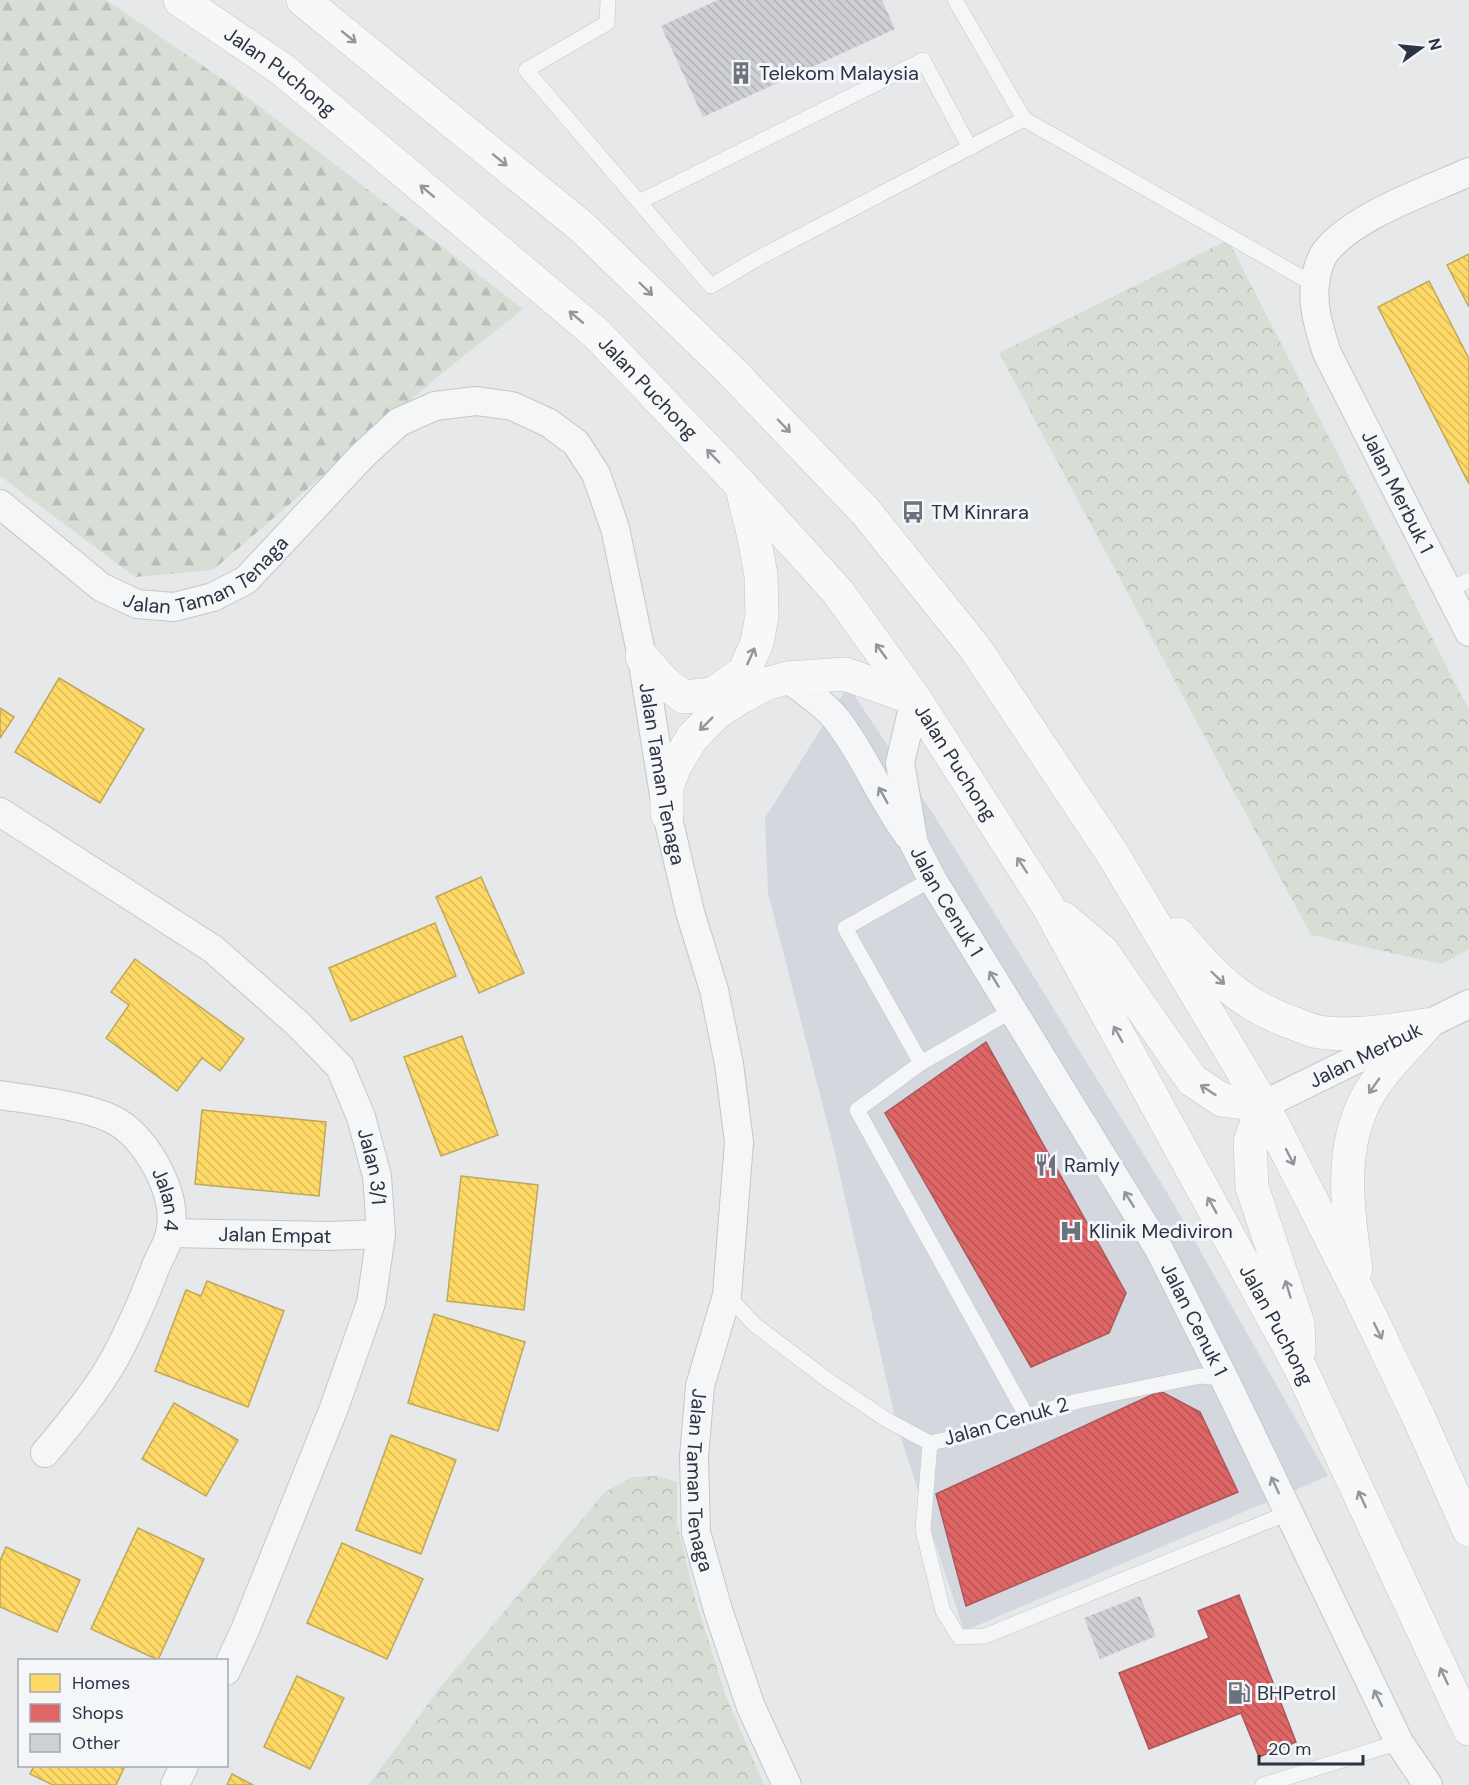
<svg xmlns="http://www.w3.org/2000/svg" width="1469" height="1785" viewBox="0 0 1469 1785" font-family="'DM Sans',sans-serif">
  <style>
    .built { fill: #d4d7dd }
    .forest { fill: url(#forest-firs) }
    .park { fill: url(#park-crowns) }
    .homes { fill: url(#homes-back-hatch); stroke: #bfa85c; stroke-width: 1.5 }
    .shops { fill: url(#shops-back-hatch); stroke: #aa575c; stroke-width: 1.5 }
    .building { fill: url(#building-back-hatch) }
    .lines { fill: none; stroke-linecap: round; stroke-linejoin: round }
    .lane-casing { stroke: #c4c6c8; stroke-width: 16 }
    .street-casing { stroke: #c4c6c8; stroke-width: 30 }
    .primary-casing { stroke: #c2c5c8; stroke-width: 34 }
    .lane { stroke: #f5f6f7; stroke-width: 15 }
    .street { stroke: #f5f6f7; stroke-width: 28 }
    .primary { stroke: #f8f8f8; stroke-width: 33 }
    .oneway { stroke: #92969e }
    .oneway2 { stroke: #90959e }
    .labels { text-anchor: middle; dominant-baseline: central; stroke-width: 6; stroke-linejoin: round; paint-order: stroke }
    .street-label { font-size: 20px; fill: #2b3445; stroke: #f4f6f9 }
    .poi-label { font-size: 20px; fill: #2b3445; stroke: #f4f6f9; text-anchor: start }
  </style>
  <defs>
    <pattern id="forest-firs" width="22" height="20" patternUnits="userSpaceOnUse" patternTransform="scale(1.5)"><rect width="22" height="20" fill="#d6ded6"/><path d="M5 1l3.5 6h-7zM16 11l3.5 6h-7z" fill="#b8bfb9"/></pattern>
    <pattern id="park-crowns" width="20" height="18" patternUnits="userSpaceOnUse" patternTransform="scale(1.5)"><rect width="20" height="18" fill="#d6ded6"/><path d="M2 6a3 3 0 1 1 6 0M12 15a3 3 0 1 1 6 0" fill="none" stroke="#b8bfb9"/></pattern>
    <pattern id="homes-back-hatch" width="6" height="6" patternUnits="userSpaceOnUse" patternTransform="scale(1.5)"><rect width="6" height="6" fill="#ffd966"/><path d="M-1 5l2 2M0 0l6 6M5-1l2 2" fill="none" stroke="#dbbb5a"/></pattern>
    <pattern id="shops-back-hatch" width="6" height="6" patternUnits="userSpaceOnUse" patternTransform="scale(1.5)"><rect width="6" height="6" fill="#e06666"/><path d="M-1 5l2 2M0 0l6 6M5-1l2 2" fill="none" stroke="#b65556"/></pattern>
    <pattern id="building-back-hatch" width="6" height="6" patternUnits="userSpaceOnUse" patternTransform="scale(1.5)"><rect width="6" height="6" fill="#ced0d3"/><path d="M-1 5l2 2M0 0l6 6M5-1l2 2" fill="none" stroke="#b1b3b6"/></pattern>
  </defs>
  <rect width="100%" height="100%" fill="#e6e8ea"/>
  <!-- built -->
  <path class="built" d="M 848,686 L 932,812 L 1168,1194 L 1328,1476 L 964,1631 L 897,1426 L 834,1149 L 768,893 L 765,818 Z"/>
  <!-- forest -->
  <path class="forest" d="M 0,0 L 106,0 L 234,87 L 523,309 L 436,378 L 213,570 L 135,577 L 0,476 Z"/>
  <!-- park -->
  <path class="park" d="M 1228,240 L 1469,710 L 1469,949 L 1442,964 L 1311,935 L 999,353 Z
    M 657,1476 L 677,1482 L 677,1524 L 695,1598 L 726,1697 L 764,1785 L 369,1785 L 438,1690 L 605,1492 L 632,1477 Z"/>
  <!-- homes -->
  <path class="homes" d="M 1469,254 L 1469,307 L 1447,265 Z
    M 1429,281 L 1469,359 L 1469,484 L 1378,307 Z
    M 59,678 L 144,729 L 100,803 L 15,752 Z
    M 0,708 L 14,717 L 0,738 Z
    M 481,877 L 524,973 L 479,993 L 436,897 Z
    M 435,923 L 456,976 L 351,1021 L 329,968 Z
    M 135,959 L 244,1039 L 220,1071 L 202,1058 L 177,1091 L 106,1038 L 129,1005 L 111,992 Z
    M 462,1036 L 498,1135 L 441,1156 L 404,1057 Z
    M 202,1110 L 326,1122 L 319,1196 L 195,1184 Z
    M 461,1176 L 538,1185 L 524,1310 L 447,1301 Z
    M 207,1281 L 284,1311 L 248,1407 L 155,1371 L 186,1290 L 201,1296 Z
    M 434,1314 L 525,1342 L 498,1431 L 408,1403 Z
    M 174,1403 L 238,1440 L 206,1496 L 142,1459 Z
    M 391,1435 L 456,1460 L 421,1554 L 356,1530 Z
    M 138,1528 L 204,1559 L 158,1660 L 91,1629 Z
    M 342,1543 L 423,1579 L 387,1659 L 307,1623 Z
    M 6,1547 L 80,1580 L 57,1632 L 0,1607 L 0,1561 Z
    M 297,1676 L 344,1698 L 310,1769 L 264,1747 Z
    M 34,1766 L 125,1766 L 116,1785 L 53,1785 L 30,1774 Z
    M 232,1774 L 253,1785 L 227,1785 Z"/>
  <!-- shops -->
  <path class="shops" d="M 986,1042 L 1126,1293 L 1109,1333 L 1031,1367 L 885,1113 Z
    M 1160,1391 L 1200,1412 L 1238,1492 L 966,1606 L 936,1494 Z
    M 1239,1595 L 1296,1742 L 1259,1757 L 1241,1713 L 1149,1749 L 1119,1673 L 1209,1638 L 1198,1611 Z"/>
  <!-- building -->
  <path class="building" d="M 718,0 L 882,0 L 895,29 L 703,117 L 661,26 Z
    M 1140,1596 L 1156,1636 L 1100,1659 L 1084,1618 Z"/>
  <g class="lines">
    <!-- lane casing -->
    <g class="lane-casing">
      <path id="lane" d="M 608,0 L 607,23 L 526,70 L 711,286 L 755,260 L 1024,119
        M 955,0 L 1024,119 L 1315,285
        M 639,202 L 923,60 L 970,148
        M 1448,591 L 1469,580
        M 1013,1010 L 921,1063 L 857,1110 L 1026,1415
        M 921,1063 L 845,928 L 932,879
        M 727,1295 L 755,1325 L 829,1381 L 887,1420 L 930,1443 L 958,1437 L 1078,1401 L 1200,1376 L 1224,1378
        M 930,1443 L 923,1530 L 943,1611 L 959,1637 L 985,1636 L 1288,1513
        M 1263,1785 L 1399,1742"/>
    </g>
    <!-- street casing -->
    <g class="street-casing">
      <g id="street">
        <path id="s1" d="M 1469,172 C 1427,191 1356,215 1327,250 C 1320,258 1316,273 1315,284 C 1312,307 1320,331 1327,353 L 1469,632"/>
        <path id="s2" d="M 0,504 L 101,587 L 137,604 L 174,607 L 213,597 L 246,580 L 363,455 L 399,422 L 435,406 L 476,401 L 512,406 L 549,423 L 576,443 L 596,474 L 615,528 L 642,657 L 667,814 L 690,912 L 714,990 L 729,1064 L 739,1142 L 727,1295 L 700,1386 L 694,1457 L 696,1532 L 718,1610 L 751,1707 L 787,1785"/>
        <path d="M 787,678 C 804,691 825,704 837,720 C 865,756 881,799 908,835"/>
        <path id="s3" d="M 915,699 L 900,763 L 914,844 L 932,879 L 1159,1249 L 1224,1378 L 1399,1742 L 1428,1785"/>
        <path id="s4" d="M 0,812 L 213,949 L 298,1024 L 340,1067 L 361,1117 L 377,1176 L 381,1234 L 371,1303 L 334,1408 L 245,1630 L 226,1671"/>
        <path id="s5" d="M 0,1095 C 32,1100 92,1106 119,1123 C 149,1142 179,1197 170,1233 C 168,1244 160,1256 156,1266 C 144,1298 131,1328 115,1358 C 96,1392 70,1423 45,1453"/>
        <path id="s6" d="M 1263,1105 L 1469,1004"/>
        <path id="s7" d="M 170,1233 L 328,1236 L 381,1234"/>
        <path d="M 175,1785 L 184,1766"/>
      </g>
    </g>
    <!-- primary casing -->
    <g class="primary-casing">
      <g id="primary">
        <path id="s8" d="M 180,0 L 283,70 L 597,334 L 741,485 L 838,592 L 915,699 L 1048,906 L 1300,1367 L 1469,1729"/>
        <path d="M 303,0 L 582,227 L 732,372 L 865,511 L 975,648 L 1112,853 L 1263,1105 L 1360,1295 L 1420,1420 L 1469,1530"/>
        <path d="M 642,657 L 664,682 L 684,697 L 713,694 L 744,672 L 757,643 L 762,615 L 761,575 L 754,537 L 742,489"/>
        <path d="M 667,814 L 667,787 L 675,766 L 692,738 L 715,714 L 741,697 L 766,684 L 787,678 L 845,674 L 915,699"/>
        <path d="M 1063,918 L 1102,951 L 1192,1080 L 1222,1100 L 1263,1105"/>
        <path d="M 1178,934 C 1212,975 1241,1005 1293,1023 C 1301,1026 1311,1031 1319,1032 C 1352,1037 1393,1030 1426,1025"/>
        <path d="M 1263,1105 L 1250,1142 L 1252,1187 L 1298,1324 L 1299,1351"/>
        <path d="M 1356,1269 C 1348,1210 1338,1151 1367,1097 C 1382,1070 1406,1048 1426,1025"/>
      </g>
    </g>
    <!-- lane -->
    <use href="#lane" class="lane"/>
    <!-- street -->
    <use href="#street" class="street"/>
    <!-- primary -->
    <use href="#primary" class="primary"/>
  </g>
  <!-- one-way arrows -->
  <defs><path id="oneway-shaft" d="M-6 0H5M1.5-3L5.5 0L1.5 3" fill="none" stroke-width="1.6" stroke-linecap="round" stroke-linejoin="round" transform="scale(1.5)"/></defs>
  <g class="oneway">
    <use href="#oneway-shaft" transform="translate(349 37) rotate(39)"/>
    <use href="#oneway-shaft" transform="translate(500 160) rotate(39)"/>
    <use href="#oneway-shaft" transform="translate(427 191) rotate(-140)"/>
    <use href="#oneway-shaft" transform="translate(646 289) rotate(44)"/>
    <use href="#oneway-shaft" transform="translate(576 317) rotate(-140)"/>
    <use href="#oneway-shaft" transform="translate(784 426) rotate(46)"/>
    <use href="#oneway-shaft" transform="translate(713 456) rotate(-134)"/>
    <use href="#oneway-shaft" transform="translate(881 651) rotate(-126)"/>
    <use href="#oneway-shaft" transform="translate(751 656) rotate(-66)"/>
    <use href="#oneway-shaft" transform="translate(706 724) rotate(135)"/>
    <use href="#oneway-shaft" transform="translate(1022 865) rotate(-123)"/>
    <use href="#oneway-shaft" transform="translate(1218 978) rotate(44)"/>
    <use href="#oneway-shaft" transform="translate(1118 1034) rotate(-119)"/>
    <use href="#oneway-shaft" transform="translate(1374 1086) rotate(125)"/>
    <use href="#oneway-shaft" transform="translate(1208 1090) rotate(-147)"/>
    <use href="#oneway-shaft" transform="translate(1290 1157) rotate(63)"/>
    <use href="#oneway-shaft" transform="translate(1212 1205) rotate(-119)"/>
    <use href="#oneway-shaft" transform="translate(1288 1289) rotate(-107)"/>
    <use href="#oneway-shaft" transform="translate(1378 1331) rotate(64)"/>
    <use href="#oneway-shaft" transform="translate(1362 1499) rotate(-115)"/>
    <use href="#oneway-shaft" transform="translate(1444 1676) rotate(-115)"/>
  </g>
  <g class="oneway2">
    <use href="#oneway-shaft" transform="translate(883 795) rotate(-119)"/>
    <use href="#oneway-shaft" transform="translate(994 979) rotate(-121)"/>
    <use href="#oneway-shaft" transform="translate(1129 1199) rotate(-122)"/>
    <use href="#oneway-shaft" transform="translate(1275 1485) rotate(-115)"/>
    <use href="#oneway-shaft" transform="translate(1378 1698) rotate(-116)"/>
  </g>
  <!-- icons -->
  <defs>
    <g id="building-bare" transform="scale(1.8)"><path d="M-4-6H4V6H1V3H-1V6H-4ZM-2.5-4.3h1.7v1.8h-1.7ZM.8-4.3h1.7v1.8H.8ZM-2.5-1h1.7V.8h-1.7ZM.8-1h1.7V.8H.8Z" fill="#6c737f" stroke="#f4f6f9" stroke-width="2.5" paint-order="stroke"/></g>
    <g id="bus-bare" transform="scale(1.8)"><path d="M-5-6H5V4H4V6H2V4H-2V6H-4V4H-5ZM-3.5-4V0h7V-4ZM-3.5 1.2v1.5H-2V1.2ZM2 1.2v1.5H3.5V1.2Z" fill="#6c737f" stroke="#f4f6f9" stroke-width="2.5" paint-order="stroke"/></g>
    <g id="restaurant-bare" transform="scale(1.8)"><path d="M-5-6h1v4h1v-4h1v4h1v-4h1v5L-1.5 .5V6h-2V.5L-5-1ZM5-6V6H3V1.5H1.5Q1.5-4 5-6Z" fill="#6c737f" stroke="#f4f6f9" stroke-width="2.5" paint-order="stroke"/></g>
    <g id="hospital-bare" transform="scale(1.8)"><path d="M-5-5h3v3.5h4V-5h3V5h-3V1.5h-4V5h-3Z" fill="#6c737f" stroke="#f4f6f9" stroke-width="2.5" paint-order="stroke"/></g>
    <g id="fuel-bare" transform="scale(1.8)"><path d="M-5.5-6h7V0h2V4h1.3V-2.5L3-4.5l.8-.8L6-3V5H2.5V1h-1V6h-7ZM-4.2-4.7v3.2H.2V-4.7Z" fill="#6c737f" stroke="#f4f6f9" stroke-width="2.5" paint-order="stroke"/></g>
  </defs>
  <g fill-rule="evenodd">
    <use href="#building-bare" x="741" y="73"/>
    <use href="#bus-bare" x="913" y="512"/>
    <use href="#restaurant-bare" x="1046" y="1165"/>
    <use href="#hospital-bare" x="1071" y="1231"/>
    <use href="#fuel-bare" x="1239" y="1693"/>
  </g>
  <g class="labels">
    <!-- street labels -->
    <g class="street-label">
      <text stroke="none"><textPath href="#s8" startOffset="123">Jalan Puchong</textPath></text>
      <text stroke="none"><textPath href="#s8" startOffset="609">Jalan Puchong</textPath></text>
      <text stroke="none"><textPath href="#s1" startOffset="426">Jalan Merbuk 1</textPath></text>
      <text stroke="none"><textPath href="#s2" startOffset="249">Jalan Taman Tenaga</textPath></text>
      <text stroke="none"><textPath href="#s8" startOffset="1095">Jalan Puchong</textPath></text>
      <text stroke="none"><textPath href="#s2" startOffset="1041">Jalan Taman Tenaga</textPath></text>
      <text stroke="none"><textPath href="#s3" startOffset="214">Jalan Cenuk 1</textPath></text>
      <text stroke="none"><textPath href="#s6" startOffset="114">Jalan Merbuk</textPath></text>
      <text stroke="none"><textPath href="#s4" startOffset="532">Jalan 3/1</textPath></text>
      <text stroke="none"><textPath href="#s5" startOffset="216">Jalan 4</textPath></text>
      <text stroke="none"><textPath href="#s7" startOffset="105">Jalan Empat</textPath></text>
      <text stroke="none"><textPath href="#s3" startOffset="700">Jalan Cenuk 1</textPath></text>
      <text stroke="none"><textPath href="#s8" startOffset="1743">Jalan Puchong</textPath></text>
      <text transform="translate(1006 1421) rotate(-16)">Jalan Cenuk 2</text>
      <text stroke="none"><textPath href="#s2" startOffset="1761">Jalan Taman Tenaga</textPath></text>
    </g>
    <!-- poi labels -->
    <g class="poi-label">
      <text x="759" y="73">Telekom Malaysia</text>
      <text x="931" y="512">TM Kinrara</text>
      <text x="1064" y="1165">Ramly</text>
      <text x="1089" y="1231">Klinik Mediviron</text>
      <text x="1257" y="1693">BHPetrol</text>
    </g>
  </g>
  <!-- legend -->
  <rect x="18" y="1659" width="210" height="108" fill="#f4f6f9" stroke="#a4a8b1" stroke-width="1.5"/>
  <rect x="30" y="1674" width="30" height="18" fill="#ffd966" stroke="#a4a8b1" stroke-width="1.5"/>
  <text x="72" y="1689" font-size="18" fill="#2b3445">Homes</text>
  <rect x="30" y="1704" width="30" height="18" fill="#e06666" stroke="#a4a8b1" stroke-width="1.5"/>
  <text x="72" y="1719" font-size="18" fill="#2b3445">Shops</text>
  <rect x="30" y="1734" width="30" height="18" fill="#ced0d3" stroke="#a4a8b1" stroke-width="1.5"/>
  <text x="72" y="1749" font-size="18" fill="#2b3445">Other</text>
  <!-- north arrow -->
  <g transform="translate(1421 48) rotate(75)" stroke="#f4f6f9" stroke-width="4.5" paint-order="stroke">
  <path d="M0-4.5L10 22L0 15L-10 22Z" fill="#2b3445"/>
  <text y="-9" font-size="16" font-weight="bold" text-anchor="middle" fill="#2b3445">N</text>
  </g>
  <!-- scale -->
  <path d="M1259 1755v9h104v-9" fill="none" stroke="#2b3445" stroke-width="3"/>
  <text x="1268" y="1755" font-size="18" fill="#2b3445" stroke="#f4f6f9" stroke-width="4.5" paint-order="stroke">20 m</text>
</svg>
